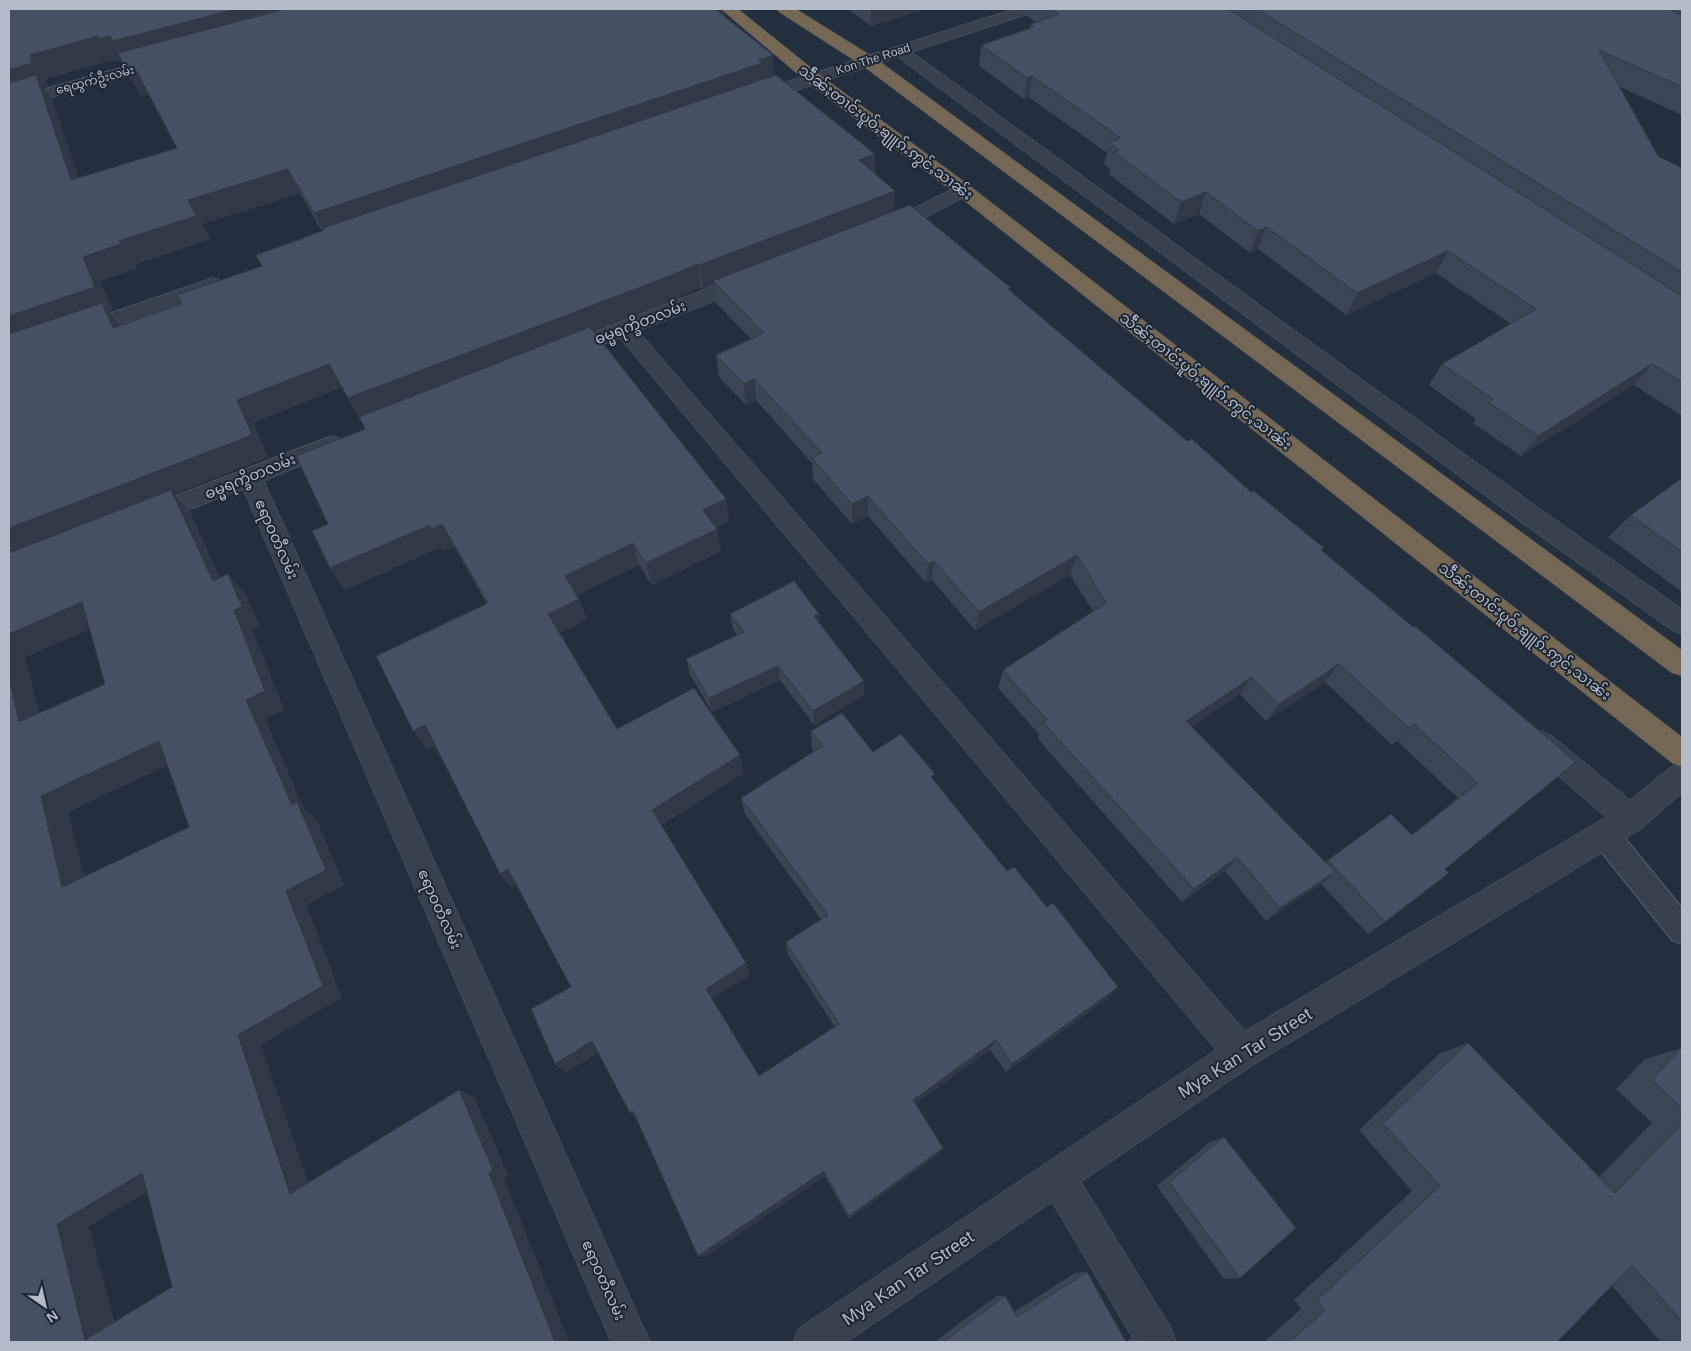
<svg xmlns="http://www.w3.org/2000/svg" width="1691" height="1351" viewBox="0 0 1691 1351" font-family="Helvetica,'Noto Sans Myanmar',sans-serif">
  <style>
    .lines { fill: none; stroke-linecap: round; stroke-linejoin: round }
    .lane-casing { stroke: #565f6c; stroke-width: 2 }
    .street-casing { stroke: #565f6c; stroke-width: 1 }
    .highway-casing { stroke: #434c59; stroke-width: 1 }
    .lane { fill: #38414e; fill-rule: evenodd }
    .street { fill: #38414e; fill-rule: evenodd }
    .highway { fill: #746855; fill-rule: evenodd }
    .wall { fill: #3b4654; fill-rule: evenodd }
    .shaded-wall { fill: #303945 }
    .building { fill: #455162; stroke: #303945; fill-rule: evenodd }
    .labels { text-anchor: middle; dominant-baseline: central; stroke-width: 4; stroke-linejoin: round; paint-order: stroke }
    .far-street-label { font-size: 12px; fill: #b4bcc9; stroke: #1d2633 }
    .street-label { font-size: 15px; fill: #b4bcc9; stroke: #1d2633 }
    .near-street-label { font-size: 18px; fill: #b4bcc9; stroke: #1d2633 }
  </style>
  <rect width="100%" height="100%" fill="#242f3e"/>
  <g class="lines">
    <!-- lane casing -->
    <g class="lane-casing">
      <path id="lane" d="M 1605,822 L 1615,826 L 1682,908 L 1682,944 L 1672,940 L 1595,844 L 1591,835 L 1595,826 Z"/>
    </g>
    <!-- street casing -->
    <g class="street-casing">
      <path id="street" d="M 1014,9 L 1037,9 L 1035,12 L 912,52 L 1536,506 L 1682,609 L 1682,634 L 1673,631 L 1518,520 L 898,57 L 761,102 L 755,103 L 749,102 L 746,98 L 749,94 Z
        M 163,56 L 169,57 L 171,61 L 169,65 L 9,109 L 9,99 Z
        M 963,184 L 970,186 L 973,190 L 970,194 C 950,204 898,236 878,231 L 875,227 L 878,223 L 906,212 Z
        M 750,272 L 757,274 L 760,279 L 757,284 L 638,331 L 1245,1031 L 1606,817 L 1531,753 L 1527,744 L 1531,735 L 1541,731 L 1551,735 L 1630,800 L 1672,766 L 1682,762 L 1682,793 L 1641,829 L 1253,1065 L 1081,1182 L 1171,1328 L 1176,1342 L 1135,1342 L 1052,1202 L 847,1342 L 793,1342 L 799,1328 L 1216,1050 L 620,338 L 564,359 L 556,357 L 553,352 L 556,347 Z
        M 213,278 L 220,280 L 223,285 L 220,290 L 9,363 L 9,348 Z
        M 331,436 L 339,438 L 343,444 L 339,450 L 264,481 L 650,1342 L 611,1342 L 243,489 L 148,526 L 139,524 L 136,517 L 139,510 Z"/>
    </g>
    <!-- highway casing -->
    <g class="highway-casing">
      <path id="highway" d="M 721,9 L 738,9 L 819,74 L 970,186 L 1682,737 L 1682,767 L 1672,763 L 956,194 L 807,82 Z
        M 777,9 L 796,9 L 875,58 L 1682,650 L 1682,676 L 1672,673 L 863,66 L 779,12 Z"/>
    </g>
    <!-- lane -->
    <use href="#lane" class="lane"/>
    <!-- street -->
    <use href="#street" class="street"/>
    <!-- highway -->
    <use href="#highway" class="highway"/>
  </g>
  <!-- wall -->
  <path class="wall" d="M 9,9 L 723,9 L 724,15 L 774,75 L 875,154 L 875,173 L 894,211 L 1011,292 L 1187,441 L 1251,492 L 1576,762 L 1445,869 L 1385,922 L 1368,934 L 1321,884 L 1266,921 L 1225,871 L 1182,902 L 1038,739 L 1039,734 L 998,688 L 1003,670 L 1093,611 L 1070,575 L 975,630 L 932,580 L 926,583 L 868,516 L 852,524 L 813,479 L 812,463 L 756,400 L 746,405 L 719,377 L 716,355 L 751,339 L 716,303 L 714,285 L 703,289 L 701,287 L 659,306 L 593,331 L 726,499 L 729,521 L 716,528 L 717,529 L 721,551 L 652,585 L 639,565 L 577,595 L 587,619 L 560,633 L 617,729 L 744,773 L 661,825 L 746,963 L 750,975 L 712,999 L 759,1076 L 835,1027 L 788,955 L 786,942 L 821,919 L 745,814 L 741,798 L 814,751 L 812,749 L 811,731 L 873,752 L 934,780 L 1108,998 L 1006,1072 L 990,1050 L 916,1103 L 943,1148 L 939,1154 L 849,1219 L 825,1176 L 705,1257 L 698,1256 L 636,1118 L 598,1053 L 566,1072 L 555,1064 L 571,987 L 517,885 L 512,888 L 500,874 L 435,745 L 427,750 L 487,604 L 454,546 L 443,551 L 441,547 L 345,590 L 330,568 L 328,524 L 365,429 L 342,387 L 253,423 L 268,457 L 174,494 L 190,512 L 220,578 L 246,595 L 260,627 L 253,630 L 284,710 L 265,719 L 304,809 L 316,819 L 344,885 L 306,905 L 342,997 L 261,1045 L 308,1183 L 459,1090 L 474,1097 L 508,1175 L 504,1178 L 569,1342 L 9,1342 ZM 112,60 L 113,62 L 121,60 L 141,96 L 149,94 L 177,148 L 79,178 L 52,99 L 44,87 L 48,86 L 45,79 ZM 300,193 L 322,231 L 301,239 L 262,266 L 182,304 L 119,326 L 109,312 L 113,310 L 100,281 L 137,268 L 135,265 L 210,239 L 202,224 ZM 90,629 L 105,684 L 39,713 L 25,657 ZM 1325,682 L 1392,745 L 1397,741 L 1458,798 L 1412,835 L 1328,860 L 1325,863 L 1192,727 L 1240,694 L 1266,721 ZM 167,765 L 189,827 L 84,877 L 68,812 ZM 147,1192 L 172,1287 L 114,1322 L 89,1226 Z
    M 848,9 L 925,9 L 871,26 Z
    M 1028,9 L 1682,9 L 1682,115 L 1620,87 L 1658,156 L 1682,168 L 1682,416 L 1634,385 L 1521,456 L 1473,423 L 1476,419 L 1429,385 L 1442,364 L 1511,324 L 1436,273 L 1346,315 L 1258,249 L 1250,253 L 1199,214 L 1174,224 L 1109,174 L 1110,169 L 1104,164 L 1107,153 L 1029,97 L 1024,99 L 979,66 L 981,45 L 1030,28 L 1031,24 L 1036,22 L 1027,16 Z
    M 1682,478 L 1682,592 L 1608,537 L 1631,515 Z
    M 730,614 L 820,624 L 864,681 L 864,695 L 814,725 L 780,680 L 712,712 L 690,674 L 686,659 L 737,635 L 733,629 Z
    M 1468,1043 L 1599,1177 L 1652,1123 L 1616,1089 L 1645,1059 L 1681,1048 L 1682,1049 L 1682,1342 L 1661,1342 L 1612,1286 L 1557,1342 L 1264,1342 L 1301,1309 L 1294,1300 L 1412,1191 L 1359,1130 L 1440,1053 Z
    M 1224,1137 L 1240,1278 L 1224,1279 L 1157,1186 L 1210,1142 Z
    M 1087,1272 L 1126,1342 L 1131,1338 L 1146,1341 L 1147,1342 L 934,1342 L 997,1296 L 1005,1296 L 1014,1312 L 1075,1273 Z"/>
  <!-- shaded-wall -->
  <path class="shaded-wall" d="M 236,9 L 332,9 L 113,62 L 112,60 L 45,79 L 48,86 L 44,87 L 52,99 L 88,204 L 9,98 L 9,70 L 30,55 L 98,36 L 110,36 Z
    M 703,9 L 723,9 L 724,15 Z
    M 871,9 L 925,9 L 871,26 Z
    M 773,55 L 774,78 L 326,237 L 314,213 Z
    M 136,70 L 150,94 L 141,96 L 127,73 Z
    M 1032,76 L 1029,97 L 1024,99 L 1027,78 Z
    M 875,154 L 874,178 L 859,160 Z
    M 288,169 L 300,193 L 202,224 L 210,239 L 135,265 L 137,268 L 100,281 L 113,310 L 109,312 L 120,327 L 9,346 L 9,316 L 83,257 L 119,241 L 188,200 Z
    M 895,191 L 894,215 L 713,281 L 714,285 L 703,289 L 699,265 Z
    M 1206,192 L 1199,214 L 1174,224 L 1181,202 Z
    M 1267,227 L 1258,249 L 1250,253 L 1258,231 Z
    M 1448,251 L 1436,273 L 1346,315 L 1357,293 Z
    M 698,264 L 701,287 L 659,306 L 361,421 L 348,398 Z
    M 329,364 L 342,387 L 253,423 L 268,457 L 174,494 L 190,512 L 231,602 L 9,558 L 9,528 L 237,400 Z
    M 1652,364 L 1634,385 L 1521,456 L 1538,436 Z
    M 754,379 L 756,400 L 746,405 L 744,384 Z
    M 868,496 L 868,516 L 852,524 L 852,504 Z
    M 726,499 L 729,521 L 707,532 L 703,510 Z
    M 442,524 L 454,546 L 443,551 L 441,547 L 345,590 L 330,568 L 430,525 Z
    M 717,529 L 721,551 L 652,585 L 646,563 Z
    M 633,543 L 639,565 L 573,597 L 565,576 Z
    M 1077,555 L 1070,575 L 975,630 L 979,612 Z
    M 934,561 L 932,580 L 926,583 L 928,564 Z
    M 228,574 L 246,595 L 260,627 L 253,630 L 284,710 L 265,719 L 304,809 L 316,819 L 344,885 L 306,905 L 342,997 L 261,1045 L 313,1198 L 290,1194 L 238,1035 L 286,891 L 292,805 L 246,700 L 234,610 Z
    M 579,599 L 587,619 L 557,634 L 548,614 Z
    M 82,602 L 105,622 L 25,657 L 45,740 L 19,722 L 9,677 L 9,634 Z
    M 819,614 L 820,629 L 814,616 Z
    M 1339,664 L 1325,682 L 1266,721 L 1279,704 Z
    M 778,666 L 780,680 L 712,712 L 709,698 Z
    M 1252,677 L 1240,694 L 1176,738 L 1186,721 Z
    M 864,681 L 864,695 L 814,725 L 813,711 Z
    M 1414,724 L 1397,741 L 1392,745 L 1409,728 Z
    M 425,725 L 439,744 L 427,750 L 413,731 Z
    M 159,741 L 181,759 L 68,812 L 90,901 L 62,887 L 41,796 Z
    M 740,755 L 744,773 L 658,826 L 652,810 Z
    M 1237,857 L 1225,871 L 1182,902 L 1194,889 Z
    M 508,869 L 520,883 L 512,888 L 500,874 Z
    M 1335,872 L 1319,886 L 1266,921 L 1280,908 Z
    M 746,963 L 750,975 L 711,1000 L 706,989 Z
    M 1118,987 L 1108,998 L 1006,1072 L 1012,1064 Z
    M 996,1040 L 990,1050 L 911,1107 L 913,1100 Z
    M 592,1041 L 602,1051 L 566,1072 L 555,1064 Z
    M 459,1090 L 474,1097 L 508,1175 L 504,1178 L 569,1342 L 555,1342 L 489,1173 Z
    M 633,1111 L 639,1120 L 630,1113 Z
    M 943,1148 L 939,1154 L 849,1219 L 849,1216 Z
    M 824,1171 L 825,1176 L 705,1257 L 698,1256 Z
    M 142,1173 L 170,1178 L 89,1226 L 119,1338 L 85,1340 L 57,1224 Z"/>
  <!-- building -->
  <path class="building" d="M 9,9 L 236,9 L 113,41 L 110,36 L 99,39 L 98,36 L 30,55 L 32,63 L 9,70 Z
    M 285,9 L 715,9 L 773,55 L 758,60 L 762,63 L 314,213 L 288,169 L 188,200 L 196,216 L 119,241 L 121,244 L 83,257 L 95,287 L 9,316 L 9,83 L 36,75 L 71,180 L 177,148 L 136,70 L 127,73 L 118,53 Z
    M 1050,9 L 1228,9 L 1682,296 L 1682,382 L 1652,364 L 1538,436 L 1488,402 L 1493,399 L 1442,364 L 1536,309 L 1448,251 L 1357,293 L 1267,227 L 1258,231 L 1206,192 L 1181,202 L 1114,152 L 1119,150 L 1109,142 L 1121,138 L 1032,76 L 1027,78 L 981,45 L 1034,27 L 1031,24 L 1059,14 Z
    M 1257,9 L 1668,9 L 1682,15 L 1682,87 L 1599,50 L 1658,156 L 1682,168 L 1682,272 Z
    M 776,75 L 875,154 L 859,160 L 895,191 L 699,265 L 698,264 L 654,282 L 348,398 L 329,364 L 237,400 L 252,435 L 9,528 L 9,334 L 102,303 L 113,328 L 182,304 L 177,295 L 262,266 L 256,255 L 301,239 L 324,230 L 323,228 Z
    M 910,205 L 1011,288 L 1008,289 L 1187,441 L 1192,439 L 1251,492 L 1254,491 L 1324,548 L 1321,550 L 1413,627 L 1415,626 L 1576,762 L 1445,869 L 1449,873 L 1385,922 L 1328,860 L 1391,814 L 1412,835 L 1478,783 L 1414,724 L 1409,728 L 1339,664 L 1279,704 L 1252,677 L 1186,721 L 1335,872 L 1280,908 L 1237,857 L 1194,889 L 1043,722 L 1047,720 L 1003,670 L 1106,603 L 1077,555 L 979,612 L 934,561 L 928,564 L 868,496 L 852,504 L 812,458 L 822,453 L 754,379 L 744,384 L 716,355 L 764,333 L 713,281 Z
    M 590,327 L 726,499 L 703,510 L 717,529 L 646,563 L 633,543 L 565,576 L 579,599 L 548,614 L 617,729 L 694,688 L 740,755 L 652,810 L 746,963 L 706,989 L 759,1076 L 839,1024 L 786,942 L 828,915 L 741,798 L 823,746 L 811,731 L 842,713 L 873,752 L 901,734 L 935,774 L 931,777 L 1007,871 L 1014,867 L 1047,907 L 1053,903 L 1118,987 L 1012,1064 L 996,1040 L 913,1100 L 943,1148 L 849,1216 L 824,1171 L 698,1256 L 633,1111 L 630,1113 L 592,1041 L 555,1064 L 531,1009 L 571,987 L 508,869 L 500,874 L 425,725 L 413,731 L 376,656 L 488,603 L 442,524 L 431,529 L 430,525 L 330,568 L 312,531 L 328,524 L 296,456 L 365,429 L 359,417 Z
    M 1682,478 L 1682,552 L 1631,515 Z
    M 171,490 L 213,581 L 228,574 L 242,607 L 234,610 L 265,691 L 246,700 L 292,805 L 297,802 L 326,870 L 286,891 L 323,986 L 238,1035 L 290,1194 L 459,1090 L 493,1170 L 489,1173 L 555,1342 L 9,1342 L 9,677 L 19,722 L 105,684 L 82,602 L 9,634 L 9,553 ZM 159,741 L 189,827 L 62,887 L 41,796 ZM 142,1173 L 172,1287 L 85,1340 L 57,1224 Z
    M 794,581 L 819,614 L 814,616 L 864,681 L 813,711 L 778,666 L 709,698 L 686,659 L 744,632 L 730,614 Z
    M 1468,1043 L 1615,1193 L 1682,1124 L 1682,1321 L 1632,1265 L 1557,1342 L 1290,1342 L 1325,1310 L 1317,1300 L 1440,1186 L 1383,1123 Z
    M 1681,1048 L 1682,1049 L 1682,1108 L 1652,1080 Z
    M 1224,1137 L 1296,1228 L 1240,1278 L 1169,1182 Z
    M 1087,1272 L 1126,1342 L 943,1342 L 1005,1296 L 1017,1317 Z"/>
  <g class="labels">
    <!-- far-street labels -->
    <g class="far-street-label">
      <text transform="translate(873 59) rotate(-18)">Kon The Road</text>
      <text transform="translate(95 80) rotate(-15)">ရေထွက်ဦးလမ်း</text>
    </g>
    <!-- street labels -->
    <g class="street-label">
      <text transform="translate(886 132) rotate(37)">သဵႅၼ်ႈတၢင်းပူဝ်ႇၶျူၵ်ႉဢွင်ႇသၢၼ်း</text>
      <text transform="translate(640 322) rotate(-21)">ဓမ္မရက္ခိတလမ်း</text>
      <text transform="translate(1206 381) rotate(38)">သဵႅၼ်ႈတၢင်းပူဝ်ႇၶျူၵ်ႉဢွင်ႇသၢၼ်း</text>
      <text transform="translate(250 476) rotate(-22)">ဓမ္မရက္ခိတလမ်း</text>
      <text transform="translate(277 539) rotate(66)">ဧရာဝတီလမ်း</text>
      <text transform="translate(1525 631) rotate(38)">သဵႅၼ်ႈတၢင်းပူဝ်ႇၶျူၵ်ႉဢွင်ႇသၢၼ်း</text>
      <text transform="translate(440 909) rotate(66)">ဧရာဝတီလမ်း</text>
      <text transform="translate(604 1280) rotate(66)">ဧရာဝတီလမ်း</text>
    </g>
    <!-- near-street labels -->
    <g class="near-street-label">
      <text transform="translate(1245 1053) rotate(-32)">Mya Kan Tar Street</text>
      <text transform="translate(908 1278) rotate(-34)">Mya Kan Tar Street</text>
    </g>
  </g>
  <!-- border -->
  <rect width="1691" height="1351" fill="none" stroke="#b4bcc9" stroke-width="20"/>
  <!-- north arrow -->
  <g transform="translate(45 1306) rotate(146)" stroke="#1d2633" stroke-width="4" paint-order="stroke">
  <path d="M0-4L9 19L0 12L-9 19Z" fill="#b4bcc9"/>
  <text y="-8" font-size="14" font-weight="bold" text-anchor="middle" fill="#b4bcc9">N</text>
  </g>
</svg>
